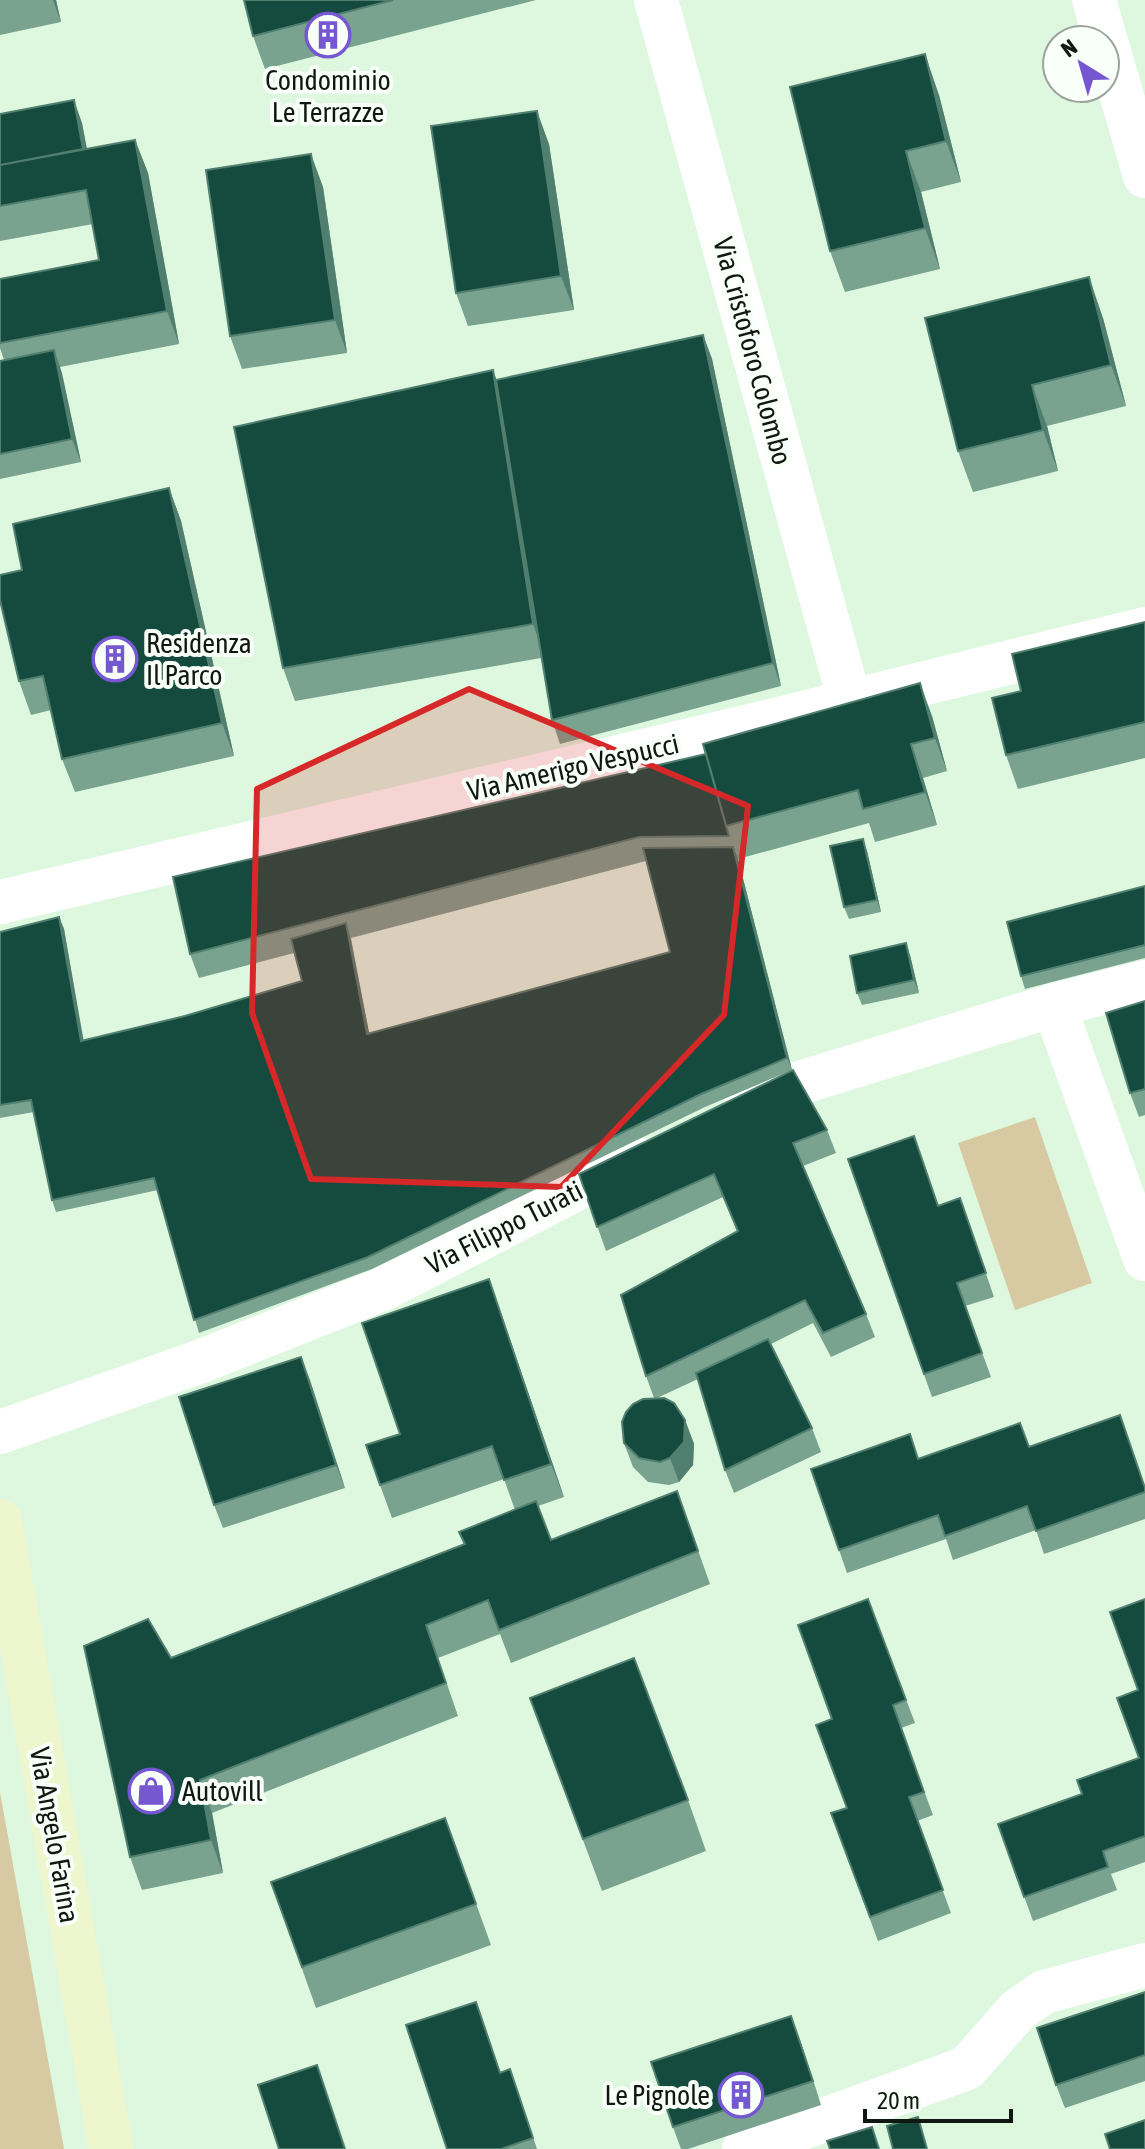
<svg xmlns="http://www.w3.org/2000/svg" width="1145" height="2149" viewBox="0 0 1145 2149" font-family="'Asap Condensed',sans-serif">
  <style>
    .green { fill: #d7caa3 }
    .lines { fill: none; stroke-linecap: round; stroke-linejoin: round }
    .street { stroke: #fff; stroke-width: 44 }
    .secondary { stroke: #eef6ce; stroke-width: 44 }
    .wall { fill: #79a28f; fill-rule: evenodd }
    .shaded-wall { fill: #517f6f }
    .building { fill: #154b3f; stroke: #517f6f; stroke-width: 2 }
    .marked { fill: #d62828; fill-opacity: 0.2; stroke: #d62828; stroke-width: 6; stroke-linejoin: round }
    .labels { text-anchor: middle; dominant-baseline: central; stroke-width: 8; stroke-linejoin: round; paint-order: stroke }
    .poi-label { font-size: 28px; fill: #0f1810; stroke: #f9fff9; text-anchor: start }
    .street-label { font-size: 28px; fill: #0f1810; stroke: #f9fff9 }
  </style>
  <rect width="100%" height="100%" fill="#ddf8df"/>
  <!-- green -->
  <path class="green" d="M 1035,1117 L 1092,1283 L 1015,1310 L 958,1143 Z
    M 0,1792 L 64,2149 L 0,2149 Z"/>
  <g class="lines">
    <!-- street -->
    <path class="street" d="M 656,0 L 850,702
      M 1094,0 L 1145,176
      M 0,902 L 763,723 L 1145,629
      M 1054,1005 L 1145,1259
      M 745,1107 L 796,1084 L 1054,1005 L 1145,982
      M 0,1432 L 199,1362 L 385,1288 L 636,1158
      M 744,2149 L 967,2068 L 1018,2010 L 1044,1992 L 1145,1965"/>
    <!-- secondary -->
    <path class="secondary" d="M 0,1521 L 111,2149"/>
  </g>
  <!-- wall -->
  <path class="wall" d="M 0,0 L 56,0 L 61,22 L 0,35 Z
    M 244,0 L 536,0 L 265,69 L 253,36 Z
    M 939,95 L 961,182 L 921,192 L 940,269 L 845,292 L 830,251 Z
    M 0,114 L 82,123 L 87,149 L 135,140 L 148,173 L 179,344 L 60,367 L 81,462 L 0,479 L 0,361 L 4,360 L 0,348 L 0,279 L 99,260 L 93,224 L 0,241 Z
    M 549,144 L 574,310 L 468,326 L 456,293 Z
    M 323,187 L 347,353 L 242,369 L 230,336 Z
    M 1103,318 L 1126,406 L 1047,426 L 1058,471 L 973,492 L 958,451 Z
    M 703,335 L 712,359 L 781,686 L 560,744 L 552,720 L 541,658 L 295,701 L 283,668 L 493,370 L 496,380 Z
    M 169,488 L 181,521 L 234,756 L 75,792 L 62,759 L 51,710 L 31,715 L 19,681 L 22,570 Z
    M 1145,622 L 1145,758 L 1018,789 L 1006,755 Z
    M 932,716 L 947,771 L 923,778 L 937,825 L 875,842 L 869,823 L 738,859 L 792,1070 L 705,1107 L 372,1269 L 199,1333 L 158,1190 L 56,1212 L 52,1200 L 34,1112 L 0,1118 L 0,932 L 59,917 L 64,929 L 83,1041 L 185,1016 L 302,981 L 294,953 L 199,978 L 190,954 ZM 646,861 L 670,952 L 369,1034 L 351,938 Z
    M 867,851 L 881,912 L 849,919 L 844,907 Z
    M 1145,886 L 1145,958 L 1025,989 L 1021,976 Z
    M 910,955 L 919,993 L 862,1005 L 857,993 Z
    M 1145,1001 L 1145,1115 L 1139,1117 L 1130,1093 Z
    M 827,1130 L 836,1153 L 803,1166 L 866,1314 L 875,1337 L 831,1357 L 813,1323 L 771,1344 L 812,1428 L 821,1452 L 734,1493 L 725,1470 L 698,1379 L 657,1398 L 685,1420 L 694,1444 L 693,1465 L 679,1482 L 669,1485 L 648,1482 L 633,1467 L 624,1443 L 654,1398 L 646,1376 L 737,1231 L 723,1197 L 606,1251 L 579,1174 Z
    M 848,1159 L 939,1206 L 960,1198 L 994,1297 L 965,1306 L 991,1377 L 932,1397 Z
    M 489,1279 L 564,1497 L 538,1506 L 551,1540 L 677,1491 L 710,1584 L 511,1663 L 500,1634 L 438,1658 L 458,1716 L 212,1813 L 223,1873 L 142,1890 L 130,1857 L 171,1658 L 464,1545 L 459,1532 L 515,1510 L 504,1479 L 392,1518 L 380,1485 L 400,1434 Z
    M 301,1357 L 345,1488 L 223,1528 L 214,1505 Z
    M 1029,1447 L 1145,1487 L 1145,1519 L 1044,1554 L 1036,1530 L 953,1560 L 946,1539 L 847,1573 L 811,1469 Z
    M 868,1599 L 915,1723 L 901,1728 L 933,1815 L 917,1821 L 951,1913 L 878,1941 L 831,1813 L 846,1808 L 832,1719 Z
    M 1145,1599 L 1145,1862 L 1111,1874 L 1117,1890 L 1033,1921 L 998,1824 L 1082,1794 L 1139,1758 L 1138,1690 Z
    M 530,1698 L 688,1800 L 706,1851 L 602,1891 Z
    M 445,1818 L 491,1945 L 316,2008 L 271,1882 Z
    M 1145,1992 L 1145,2081 L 1065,2108 L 1056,2085 Z
    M 485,2026 L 500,2073 L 510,2069 L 537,2149 L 447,2149 Z
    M 800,2040 L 821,2105 L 688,2149 L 681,2149 L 673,2127 Z"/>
  <!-- shaded-wall -->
  <path class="shaded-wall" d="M 53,0 L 56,0 L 61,22 Z
    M 925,54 L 939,95 L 961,182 L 946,141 Z
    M 74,100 L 82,123 L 93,183 L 85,160 Z
    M 537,111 L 549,144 L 574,310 L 561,276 Z
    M 135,140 L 148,173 L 179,344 L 167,311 Z
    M 906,151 L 921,192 L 940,269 L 925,228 Z
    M 311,154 L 323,187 L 347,353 L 335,320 Z
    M 1089,277 L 1103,318 L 1126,406 L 1111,365 Z
    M 703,335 L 712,359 L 781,686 L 773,663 Z
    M 54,350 L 62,373 L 81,462 L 72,439 Z
    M 493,370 L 505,403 L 545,658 L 533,624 Z
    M 1032,385 L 1047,426 L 1058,471 L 1043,430 Z
    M 169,488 L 181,521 L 234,756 L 222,723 Z
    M 920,683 L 932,716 L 947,771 L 935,738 Z
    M 911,744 L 923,778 L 937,825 L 925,792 Z
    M 863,839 L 867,851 L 881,912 L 877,900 Z
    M 733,847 L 738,859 L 792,1070 L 787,1058 Z
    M 59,917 L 64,929 L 86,1054 L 81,1041 Z
    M 346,923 L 350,936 L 372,1047 L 367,1034 Z
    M 906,943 L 910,955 L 919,993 L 914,980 Z
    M 489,1279 L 501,1313 L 564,1497 L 551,1464 Z
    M 301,1357 L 310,1380 L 345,1488 L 336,1465 Z
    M 685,1420 L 694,1444 L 693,1465 L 679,1482 L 670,1458 Z
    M 200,1780 L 212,1813 L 223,1873 L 211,1840 Z
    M 791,2016 L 800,2040 L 821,2105 L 813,2081 Z"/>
  <!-- building -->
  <path class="building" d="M 244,0 L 393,0 L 253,36 Z
    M 925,54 L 946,141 L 906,151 L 925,228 L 830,251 L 790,87 Z
    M 74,100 L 83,149 L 0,165 L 0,114 Z
    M 537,111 L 561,276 L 456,293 L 431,126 Z
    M 135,140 L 167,311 L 0,343 L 0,279 L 99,260 L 86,190 L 0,206 L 0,165 Z
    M 311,154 L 335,320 L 230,336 L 206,170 Z
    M 1089,277 L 1111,365 L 1032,385 L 1043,430 L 958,451 L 925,318 Z
    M 703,335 L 773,663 L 552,720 L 496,380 Z
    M 54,350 L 72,439 L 0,454 L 0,361 Z
    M 493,370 L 533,624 L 283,668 L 234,427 Z
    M 169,488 L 222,723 L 62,759 L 43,676 L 19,681 L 0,600 L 0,575 L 22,570 L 13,524 Z
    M 1145,622 L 1145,722 L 1006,755 L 992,698 L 1021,691 L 1012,654 Z
    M 920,683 L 935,738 L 911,744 L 925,792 L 863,809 L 858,790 L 726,826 L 703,744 Z
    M 706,754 L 729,836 L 639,837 L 190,954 L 173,877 Z
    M 863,839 L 877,900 L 844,907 L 830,846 Z
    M 733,847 L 787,1058 L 701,1094 L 368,1257 L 194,1320 L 154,1178 L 52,1200 L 31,1100 L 0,1105 L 0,932 L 59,917 L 81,1041 L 185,1016 L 302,981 L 291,939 L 346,923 L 367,1034 L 670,952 L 643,848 Z
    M 1145,886 L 1145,945 L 1021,976 L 1007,922 Z
    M 906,943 L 914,980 L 857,993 L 850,956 Z
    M 1145,1001 L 1145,1089 L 1130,1093 L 1106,1013 Z
    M 793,1070 L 827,1130 L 793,1143 L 866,1314 L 823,1333 L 805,1300 L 646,1376 L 621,1295 L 738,1231 L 714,1174 L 597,1227 L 579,1174 Z
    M 914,1136 L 938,1206 L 960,1198 L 986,1273 L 957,1283 L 982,1353 L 924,1374 L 848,1159 Z
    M 489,1279 L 551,1464 L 504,1480 L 492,1446 L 380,1485 L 366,1445 L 400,1434 L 362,1323 Z
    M 768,1339 L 812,1428 L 725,1470 L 696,1373 Z
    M 301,1357 L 336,1465 L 214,1505 L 179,1397 Z
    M 664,1398 L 674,1403 L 685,1420 L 684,1442 L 670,1458 L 660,1462 L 639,1458 L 624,1443 L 622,1422 L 626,1412 L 633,1404 L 643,1399 Z
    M 1120,1415 L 1145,1488 L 1145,1492 L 1036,1531 L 1027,1506 L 945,1536 L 938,1515 L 839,1550 L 811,1469 L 910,1434 L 918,1459 L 1020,1423 L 1029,1447 Z
    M 677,1491 L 698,1551 L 499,1630 L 488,1600 L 426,1625 L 446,1683 L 200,1780 L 211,1840 L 130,1857 L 84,1646 L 148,1619 L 171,1658 L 465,1544 L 459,1532 L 536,1501 L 551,1540 Z
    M 868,1599 L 906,1700 L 893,1705 L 924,1792 L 909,1797 L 943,1890 L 870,1917 L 831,1813 L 847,1808 L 816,1725 L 832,1719 L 798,1625 Z
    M 1145,1599 L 1145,1836 L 1103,1851 L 1108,1867 L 1024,1897 L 998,1824 L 1082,1794 L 1077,1780 L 1139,1758 L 1117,1698 L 1138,1690 L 1110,1612 Z
    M 634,1658 L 688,1800 L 583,1839 L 530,1698 Z
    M 445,1818 L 476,1904 L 302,1967 L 271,1882 Z
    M 1145,1992 L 1145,2055 L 1056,2085 L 1037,2028 Z
    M 476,2002 L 500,2073 L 510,2069 L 533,2138 L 501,2149 L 447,2149 L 406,2025 Z
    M 791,2016 L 813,2081 L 673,2127 L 651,2062 Z
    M 317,2065 L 345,2149 L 279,2149 L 258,2085 Z
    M 918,2117 L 927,2149 L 893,2149 L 887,2126 Z
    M 1145,2120 L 1145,2149 L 1110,2149 L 1105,2134 Z
    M 872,2127 L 879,2149 L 830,2149 L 827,2141 Z"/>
  <!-- marked area -->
  <path class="marked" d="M 469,689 L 748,806 L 724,1015 L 561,1187 L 311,1179 L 252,1013 L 257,789 Z"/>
  <!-- icons -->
  <defs>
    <g id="building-ring" transform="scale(2.3)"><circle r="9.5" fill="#f9fff9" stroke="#7457d1" stroke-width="1.5"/><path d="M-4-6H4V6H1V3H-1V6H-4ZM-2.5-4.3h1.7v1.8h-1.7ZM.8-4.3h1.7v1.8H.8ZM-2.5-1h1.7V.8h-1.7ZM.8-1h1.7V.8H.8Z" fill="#7457d1"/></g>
    <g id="shop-ring" transform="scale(2.3)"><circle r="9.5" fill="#f9fff9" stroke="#7457d1" stroke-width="1.5"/><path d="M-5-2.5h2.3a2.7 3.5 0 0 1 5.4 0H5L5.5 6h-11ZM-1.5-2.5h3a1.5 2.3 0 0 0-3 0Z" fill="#7457d1"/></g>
  </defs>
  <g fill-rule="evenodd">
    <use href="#building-ring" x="328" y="35"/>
    <use href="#building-ring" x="115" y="659"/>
    <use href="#shop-ring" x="151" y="1791"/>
    <use href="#building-ring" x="741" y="2095"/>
  </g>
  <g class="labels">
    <!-- poi labels -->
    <g class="poi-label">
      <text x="328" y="80" text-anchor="middle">Condominio<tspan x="328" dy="32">Le Terrazze</tspan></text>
      <text x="146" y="643">Residenza<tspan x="146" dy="32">Il Parco</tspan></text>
      <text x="182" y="1791">Autovill</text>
      <text x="710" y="2095" text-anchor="end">Le Pignole</text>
    </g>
    <!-- street labels -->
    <g class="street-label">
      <text transform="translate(753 351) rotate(75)">Via Cristoforo Colombo</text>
      <text transform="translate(573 767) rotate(-13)">Via Amerigo Vespucci</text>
      <text transform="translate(504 1227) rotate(-27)">Via Filippo Turati</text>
      <text transform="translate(55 1835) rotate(80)">Via Angelo Farina</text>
    </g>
  </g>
  <!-- north arrow -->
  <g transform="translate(1081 64) rotate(323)"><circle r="38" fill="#f9fff9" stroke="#9ba39c" stroke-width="2"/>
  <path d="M0-6L14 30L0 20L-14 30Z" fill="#7457d1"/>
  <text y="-12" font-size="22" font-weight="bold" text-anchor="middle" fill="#0f1810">N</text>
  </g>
  <!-- scale -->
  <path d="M865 2109v12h146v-12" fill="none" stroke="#0f1810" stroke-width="4"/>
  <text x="877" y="2109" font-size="24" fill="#0f1810" stroke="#f9fff9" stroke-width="6" paint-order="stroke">20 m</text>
</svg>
